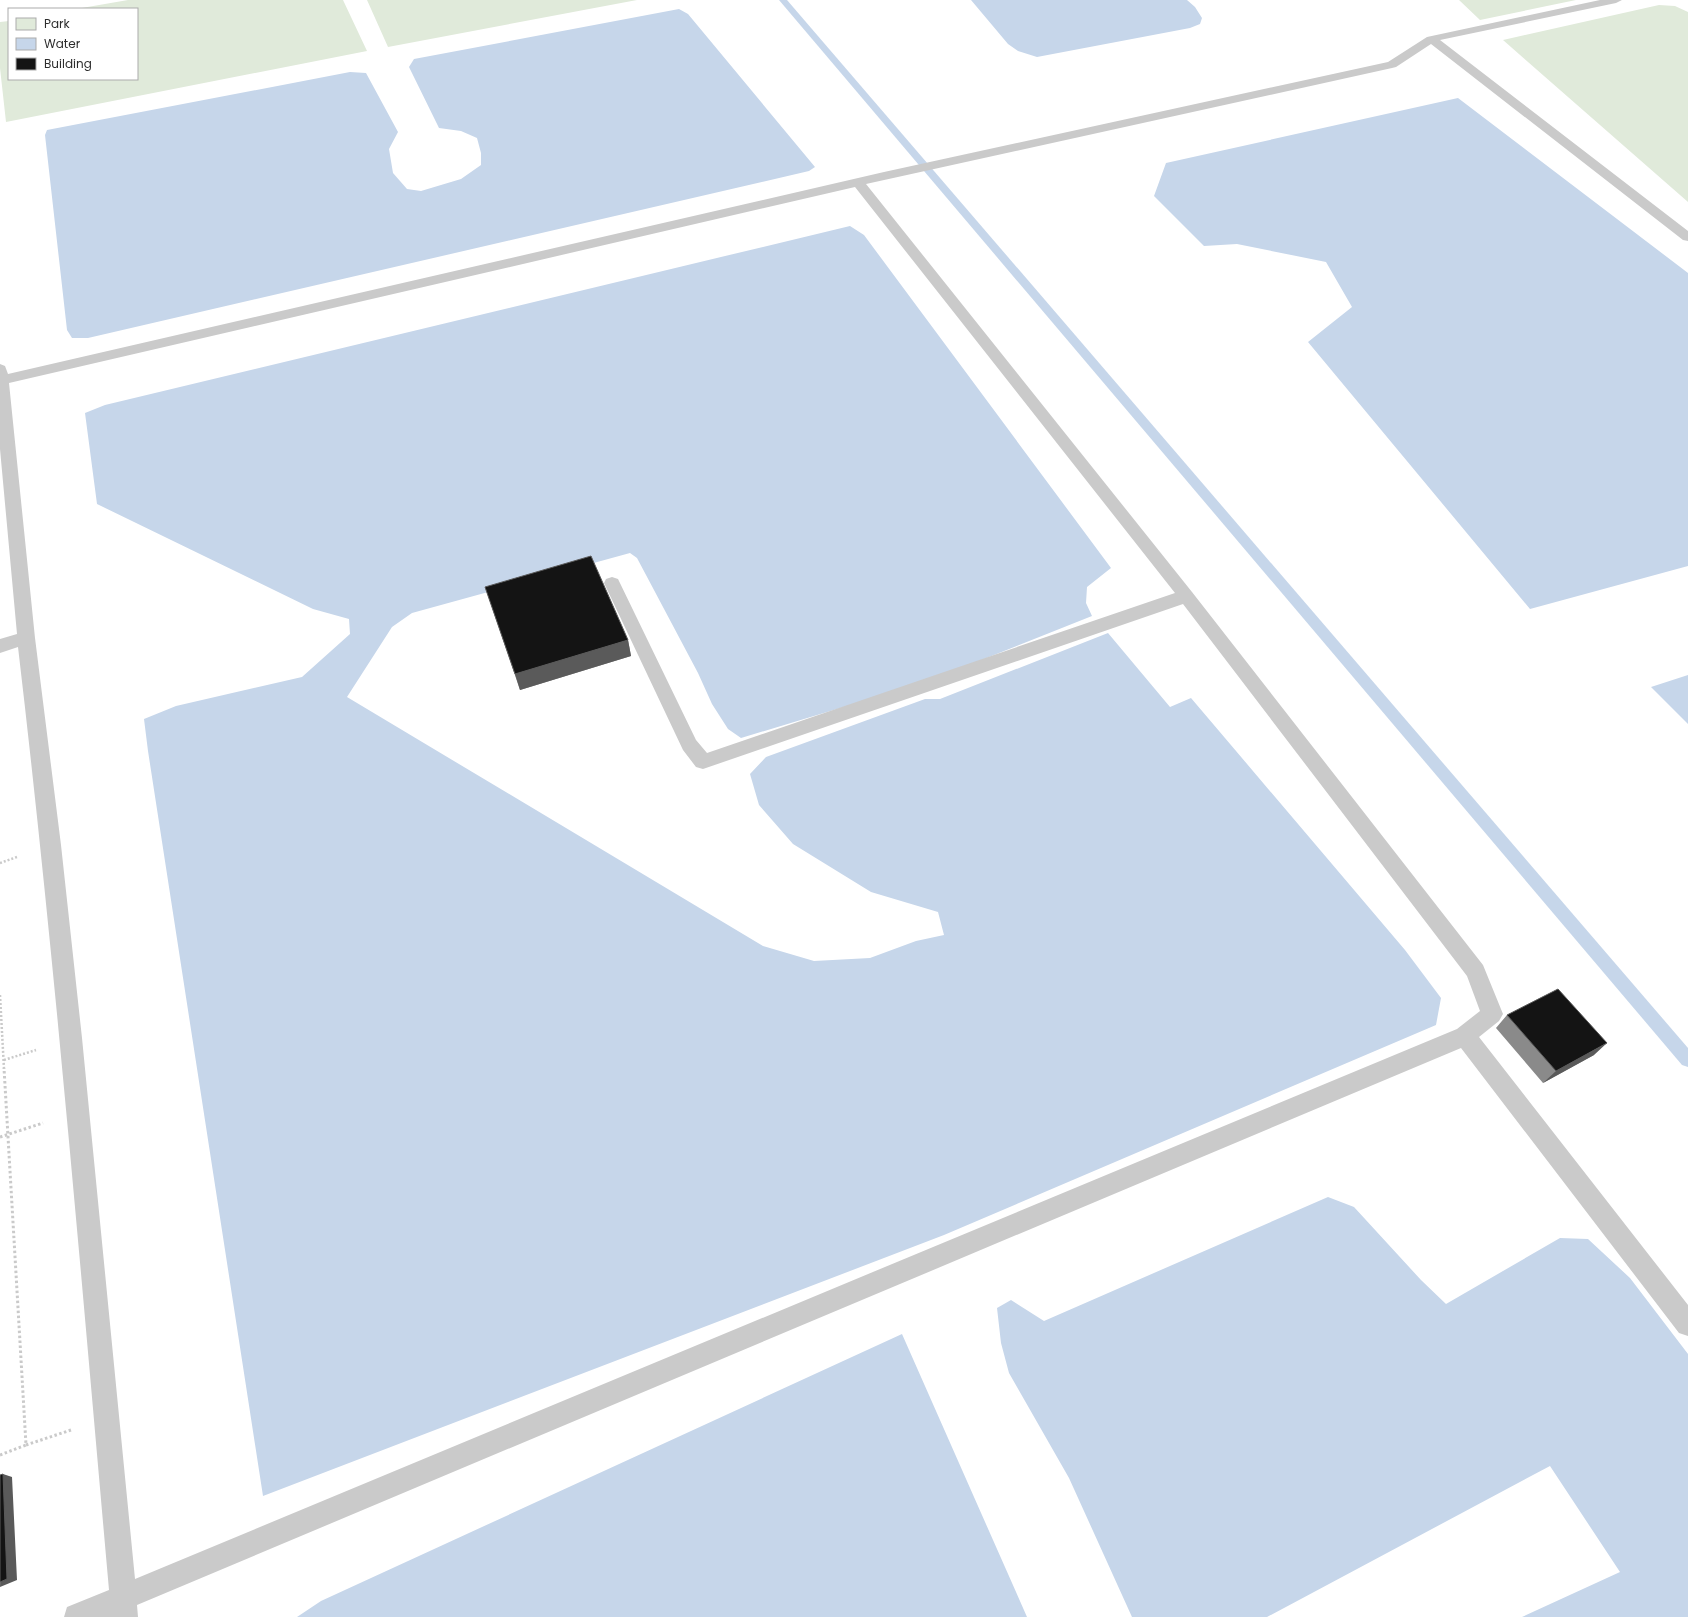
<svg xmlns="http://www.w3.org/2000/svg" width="1688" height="1617" viewBox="0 0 1688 1617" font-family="Poppins,sans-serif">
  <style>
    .green { fill: #e0eada }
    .water { fill: #c6d6ea }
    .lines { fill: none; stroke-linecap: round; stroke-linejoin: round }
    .stream { fill: #c6d6ea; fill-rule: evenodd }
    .path-far1 { stroke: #cacaca; stroke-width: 2.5; stroke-dasharray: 2 2; stroke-linecap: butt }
    .path { stroke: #cacaca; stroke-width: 3; stroke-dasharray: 2.5 2.5; stroke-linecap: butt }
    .service { fill: #cacaca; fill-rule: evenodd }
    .wall { fill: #8a8a8a }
    .shaded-wall { fill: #5a5a5a }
    .building { fill: #141414; stroke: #5a5a5a }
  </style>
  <rect width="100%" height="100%" fill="#fff"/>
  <!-- green -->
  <path class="green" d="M 128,0 L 343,0 L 367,51 L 6,122 L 0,68 L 0,22 L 9,21 L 9,79 L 137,79 L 137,9 L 76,9 Z
    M 367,0 L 637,0 L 388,47 Z
    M 1459,0 L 1576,0 L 1480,20 Z
    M 1659,5 L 1675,6 L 1688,12 L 1688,202 L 1503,40 Z"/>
  <!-- water -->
  <path class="water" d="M 971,0 L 1187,0 L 1195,7 L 1202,18 L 1200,24 L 1190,28 L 1037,57 L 1018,51 L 1008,44 Z
    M 679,9 L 688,14 L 815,167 L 809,171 L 88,338 L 72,338 L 67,330 L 45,135 L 47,130 L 350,72 L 366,73 L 398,132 L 389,149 L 393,173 L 407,189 L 421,191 L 461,179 L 481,165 L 481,153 L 477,138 L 461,131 L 439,128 L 409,67 L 414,59 Z
    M 1458,98 L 1688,273 L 1688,566 L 1530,609 L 1308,342 L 1352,307 L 1326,262 L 1237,244 L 1204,246 L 1154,196 L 1166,163 Z
    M 850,226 L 864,235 L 1111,568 L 1087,587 L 1086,603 L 1092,616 L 926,682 L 741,738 L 728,729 L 712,704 L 698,673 L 637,558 L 630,553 L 412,613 L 392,627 L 347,697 L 763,946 L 814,961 L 870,958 L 916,941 L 944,935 L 938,912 L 871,892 L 793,844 L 759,805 L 750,774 L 766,757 L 925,699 L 940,699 L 1108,633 L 1170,707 L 1191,698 L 1405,950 L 1441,998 L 1436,1025 L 944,1235 L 263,1496 L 148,751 L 144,719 L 176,706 L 302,677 L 350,634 L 349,619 L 313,609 L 97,504 L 85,413 L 105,405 Z
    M 1688,675 L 1688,724 L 1651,687 Z
    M 1328,1197 L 1354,1207 L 1421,1280 L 1446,1304 L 1560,1238 L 1588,1239 L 1630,1278 L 1688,1354 L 1688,1617 L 1522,1617 L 1620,1572 L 1550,1466 L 1267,1617 L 1132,1617 L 1069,1478 L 1009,1373 L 1001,1343 L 997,1308 L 1011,1300 L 1044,1321 Z
    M 902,1334 L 1027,1617 L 297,1617 L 321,1601 Z"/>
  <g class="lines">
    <!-- stream -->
    <path class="stream" d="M 779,0 L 787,0 L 1688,1048 L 1688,1067 L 1682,1065 Z"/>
    <!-- path-far1 -->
    <path class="path-far1" d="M 0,863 L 17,857
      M 0,995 L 4,1069
      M 4,1060 L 36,1050"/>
    <!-- path -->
    <path class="path" d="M 0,1137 L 43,1123
      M 26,1445 L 71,1430
      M 0,1455 L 26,1445 L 4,1068"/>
    <!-- service -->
    <path class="service" d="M 1600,0 L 1622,0 L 1616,3 L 1440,40 L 1688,231 L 1688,241 L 1683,240 L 1431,44 L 1396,67 L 1392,68 L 866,184 L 1192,592 L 1483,965 L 1503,1014 L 1499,1021 L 1479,1037 L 1688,1305 L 1688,1336 L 1679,1333 L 1461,1048 L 137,1605 L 138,1617 L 64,1617 L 67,1607 L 109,1590 C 81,1275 55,961 18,647 L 0,653 L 0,639 L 17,634 L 0,449 L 0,364 L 5,366 L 8,374 L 884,172 L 1388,62 L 1427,37 ZM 855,187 L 1175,593 L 707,753 L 696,740 L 618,579 L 612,577 L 606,579 L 604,583 L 683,750 L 696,767 L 703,769 L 1183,604 L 1467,976 L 1480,1011 L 1457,1029 L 135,1579 L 82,1038 L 61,845 L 35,638 L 9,383 Z"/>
  </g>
  <!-- wall -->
  <path class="wall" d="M 485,587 L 628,640 L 631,656 L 520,690 Z
    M 1507,1015 L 1594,1055 L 1543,1083 L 1496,1028 Z"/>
  <!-- shaded-wall -->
  <path class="shaded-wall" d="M 628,640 L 631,656 L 520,690 L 515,674 Z
    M 1607,1043 L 1594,1055 L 1543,1083 L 1556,1071 Z
    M 3,1474 L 12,1477 L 17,1580 L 0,1587 Z"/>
  <!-- building -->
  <path class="building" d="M 591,556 L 628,640 L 515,674 L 485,587 Z
    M 1558,989 L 1607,1043 L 1556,1071 L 1507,1015 Z
    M 3,1474 L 7,1579 L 0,1582 L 0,1475 Z"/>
  <!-- legend -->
  <rect x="8" y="8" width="130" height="72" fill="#ffffff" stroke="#ababab"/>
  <rect x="16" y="18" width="20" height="12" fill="#e0eada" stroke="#ababab"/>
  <text x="44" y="28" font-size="12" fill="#2d2d2d">Park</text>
  <rect x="16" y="38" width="20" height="12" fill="#c6d6ea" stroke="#ababab"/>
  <text x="44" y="48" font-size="12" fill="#2d2d2d">Water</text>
  <rect x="16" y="58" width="20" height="12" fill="#141414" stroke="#ababab"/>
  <text x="44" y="68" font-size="12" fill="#2d2d2d">Building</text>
</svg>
